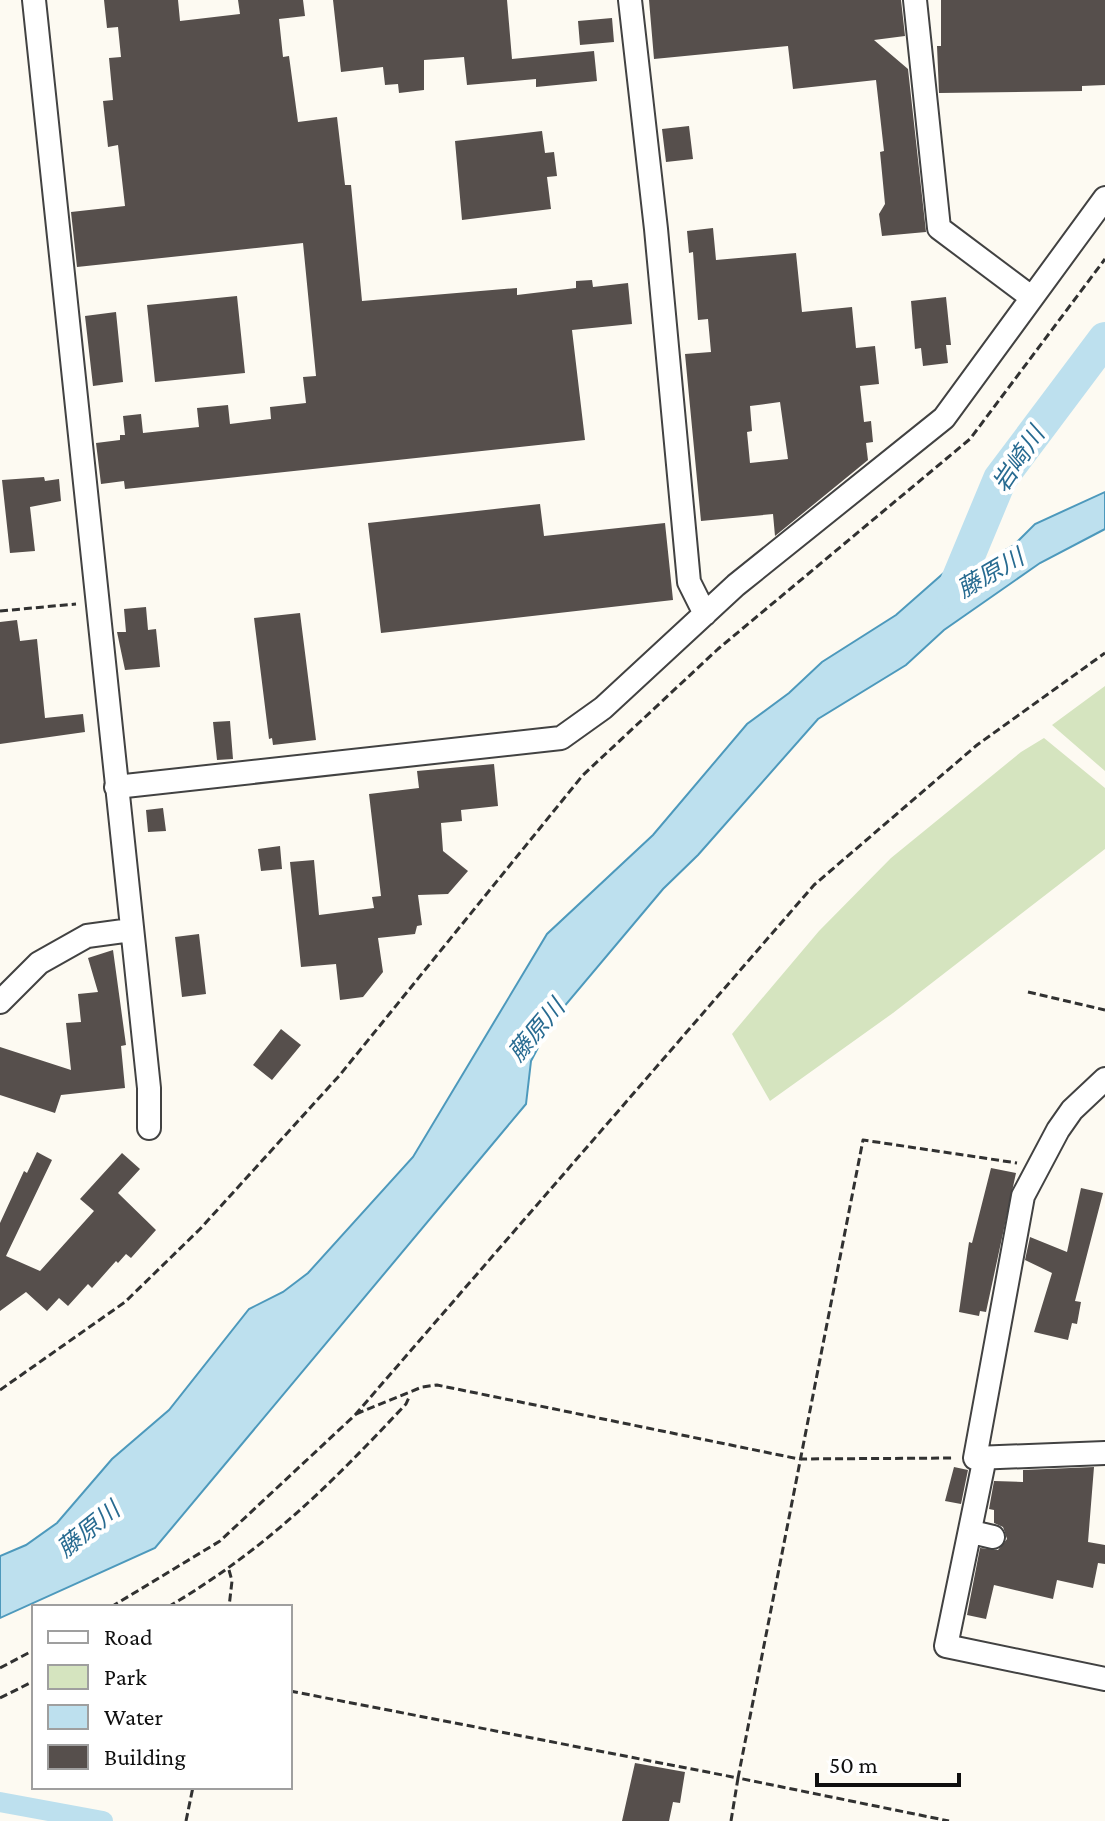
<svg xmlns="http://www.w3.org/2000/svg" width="1105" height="1821" viewBox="0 0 1105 1821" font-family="'Crimson Pro','Noto Sans JP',serif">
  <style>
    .green { fill: #d5e4bf }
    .water { fill: #bde0ee; stroke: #4d99bc; stroke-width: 2 }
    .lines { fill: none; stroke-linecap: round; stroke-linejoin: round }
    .canal { stroke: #bde0ee; stroke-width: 20 }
    .river { stroke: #bde0ee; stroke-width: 34 }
    .building { fill: #564f4c; fill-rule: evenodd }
    .street-casing { stroke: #424242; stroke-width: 26 }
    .path { stroke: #313131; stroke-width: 3; stroke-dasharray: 8 4; stroke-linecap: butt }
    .street { stroke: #fff; stroke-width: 22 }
    .labels { text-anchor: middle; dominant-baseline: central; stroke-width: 8; stroke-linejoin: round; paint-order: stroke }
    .water-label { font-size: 24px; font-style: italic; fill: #286b91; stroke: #fff }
  </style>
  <rect width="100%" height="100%" fill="#fdfaf2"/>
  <!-- green -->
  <path class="green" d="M 1105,686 L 1105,771 L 1052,725 Z
    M 1044,738 L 1105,788 L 1105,849 L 893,1013 L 770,1101 L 732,1034 L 819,931 L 891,858 L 1021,752 Z"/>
  <!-- water -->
  <path class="water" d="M 1105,492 L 1105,529 L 1040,563 L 944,630 L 906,665 L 818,719 L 698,855 L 663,889 L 552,1021 L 531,1061 L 526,1104 L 155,1548 L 0,1618 L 0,1556 L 26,1545 L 57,1523 L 112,1459 L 169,1410 L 249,1309 L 283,1292 L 308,1273 L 413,1157 L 547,934 L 653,835 L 747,724 L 789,693 L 822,662 L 896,615 L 946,571 L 975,567 L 1014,545 L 1035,524 Z"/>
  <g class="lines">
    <!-- canal -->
    <path class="canal" d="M 0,1802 L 103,1821"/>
    <!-- river -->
    <path class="river" d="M 953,592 L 1000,479 L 1105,339"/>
  </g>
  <!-- building -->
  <path class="building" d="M 104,0 L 178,0 L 180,21 L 240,14 L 238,0 L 303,0 L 305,16 L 279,19 L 283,57 L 289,56 L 298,122 L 337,117 L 345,185 L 351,185 L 362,301 L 517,288 L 517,295 L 576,288 L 576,281 L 592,280 L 593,287 L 628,283 L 632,324 L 572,330 L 585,440 L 125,489 L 124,481 L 101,484 L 96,443 L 120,440 L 120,435 L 125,435 L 123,416 L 141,414 L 143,433 L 199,427 L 197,408 L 228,405 L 230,424 L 271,419 L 270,407 L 306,403 L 303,377 L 316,376 L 303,243 L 77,267 L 71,212 L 125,206 L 118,145 L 108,147 L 103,101 L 113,100 L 109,58 L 121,57 L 118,27 L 107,28 Z
    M 333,0 L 507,0 L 512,59 L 594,51 L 597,81 L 536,87 L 536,79 L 467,85 L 464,57 L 424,60 L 424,90 L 399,93 L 398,84 L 385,85 L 383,67 L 341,72 Z
    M 649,0 L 901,0 L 905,36 L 874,40 L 908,69 L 926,232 L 882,236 L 879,214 L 885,204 L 880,152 L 884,151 L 876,80 L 793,89 L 788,46 L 654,59 Z
    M 941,0 L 1105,0 L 1105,85 L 1082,86 L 1082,91 L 939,93 L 937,46 L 941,46 Z
    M 612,18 L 614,42 L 580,45 L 578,21 Z
    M 689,126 L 693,159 L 666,162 L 662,129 Z
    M 542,131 L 545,153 L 554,152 L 557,176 L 547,177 L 551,209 L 462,220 L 455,141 Z
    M 713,228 L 716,260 L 796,253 L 802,312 L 852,307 L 856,348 L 875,346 L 879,384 L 860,386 L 864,422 L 871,421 L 873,442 L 866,443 L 868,460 L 775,536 L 773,514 L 701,521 L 685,354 L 711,352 L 708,319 L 698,320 L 693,252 L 689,253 L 687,231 ZM 780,402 L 788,459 L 750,463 L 747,432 L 752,431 L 750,406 Z
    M 237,296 L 245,373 L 155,382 L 147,305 Z
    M 946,297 L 951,345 L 946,345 L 948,363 L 923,366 L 921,348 L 915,349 L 911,301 Z
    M 116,312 L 123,382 L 93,386 L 85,316 Z
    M 44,477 L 45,481 L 59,479 L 61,501 L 30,507 L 35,551 L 10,553 L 2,480 Z
    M 540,504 L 544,536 L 665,523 L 673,600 L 381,633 L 368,523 Z
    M 146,607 L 148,630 L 156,629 L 160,667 L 125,670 L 117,632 L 126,632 L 124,609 Z
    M 300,613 L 316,740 L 273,745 L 272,738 L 269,739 L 254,618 Z
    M 17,620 L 20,641 L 37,639 L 45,718 L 83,714 L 85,732 L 0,744 L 0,622 Z
    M 230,721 L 233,759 L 217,760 L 213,722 Z
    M 494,764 L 498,806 L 461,810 L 462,821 L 441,823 L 443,851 L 468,871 L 448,894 L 418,895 L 422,925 L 417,926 L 415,934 L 378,938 L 383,972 L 363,997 L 340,1000 L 336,964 L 301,967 L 290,862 L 314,860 L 319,915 L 374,908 L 372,897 L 381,896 L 369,794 L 419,788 L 417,771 Z
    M 163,808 L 166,831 L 148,832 L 146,810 Z
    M 280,846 L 282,869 L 261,871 L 258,849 Z
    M 199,934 L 206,994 L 182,997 L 175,937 Z
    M 113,950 L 126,1045 L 121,1046 L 125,1088 L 61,1095 L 55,1113 L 0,1095 L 0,1047 L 71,1070 L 66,1023 L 81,1022 L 78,994 L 98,992 L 88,958 Z
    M 281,1029 L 301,1045 L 272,1080 L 253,1065 Z
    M 37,1152 L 52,1160 L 6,1256 L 40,1271 L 94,1211 L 80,1199 L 122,1153 L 140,1169 L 118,1193 L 156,1230 L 131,1258 L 126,1254 L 118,1263 L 116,1261 L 92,1288 L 88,1284 L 68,1306 L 59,1298 L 47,1311 L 26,1292 L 0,1311 L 0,1223 L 24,1171 L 27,1173 Z
    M 991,1168 L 1016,1173 L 986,1312 L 980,1311 L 979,1316 L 959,1312 L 969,1242 L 972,1243 Z
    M 1081,1188 L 1103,1193 L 1075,1301 L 1081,1302 L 1077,1324 L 1072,1323 L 1068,1340 L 1034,1332 L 1052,1273 L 1025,1260 L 1030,1237 L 1067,1252 Z
    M 954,1467 L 968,1470 L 961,1504 L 945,1501 Z
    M 1094,1467 L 1088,1542 L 1105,1545 L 1105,1564 L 1098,1563 L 1093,1588 L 1057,1580 L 1053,1599 L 994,1585 L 986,1619 L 967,1615 L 980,1548 L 998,1550 L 1007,1539 L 1003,1527 L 994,1523 L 994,1510 L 989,1509 L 994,1481 L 1023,1482 L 1023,1470 Z
    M 635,1763 L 685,1772 L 680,1803 L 673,1802 L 669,1821 L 622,1821 Z"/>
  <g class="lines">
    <!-- street casing -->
    <g class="street-casing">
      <path id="street" d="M 34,0 L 149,1088 L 149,1128
        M 630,0 L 656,229 L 689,582 L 705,614
        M 915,0 L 939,228 L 1031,297
        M 116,787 L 561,738 L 603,708 L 736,585 L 944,418 L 1105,198
        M 0,1002 L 39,963 L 87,936 L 131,930
        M 1105,1079 L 1072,1110 L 1058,1130 L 1023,1196 L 975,1458 L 1105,1453
        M 985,1457 L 946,1646 L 1105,1679
        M 972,1532 L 993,1537"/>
    </g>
    <!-- path -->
    <path class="path" d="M 0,611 L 76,604
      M 1028,992 L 1105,1010
      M 0,1390 L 125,1302 L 200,1229 L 339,1076 L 583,775 L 718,649 L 970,439 L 1105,259
      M 356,1414 L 422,1387 L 437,1385 L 799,1459 L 955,1458
      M 229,1570 L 232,1581 L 229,1607
      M 111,1607 L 220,1541 L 355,1415 L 814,885 L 977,745 L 1105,653
      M 168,1607 C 266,1549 328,1487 406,1404 L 410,1395
      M 0,1668 L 34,1650
      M 290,1691 L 738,1778 L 863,1140 L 1017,1163
      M 0,1698 L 34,1681
      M 186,1821 L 193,1787
      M 731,1821 L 738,1778 L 949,1821"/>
    <!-- street -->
    <use href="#street" class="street"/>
  </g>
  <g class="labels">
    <!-- water labels -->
    <g class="water-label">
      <text transform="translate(1018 459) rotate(-56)">岩崎川</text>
      <text transform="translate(990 573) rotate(-30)">藤原川</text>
      <text transform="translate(536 1030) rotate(-50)">藤原川</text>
      <text transform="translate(88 1529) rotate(-39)">藤原川</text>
    </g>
  </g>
  <!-- legend -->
  <rect x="32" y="1605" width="260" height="184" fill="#ffffff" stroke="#9f9f9f" stroke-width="2"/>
  <rect x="48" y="1631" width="40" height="12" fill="#ffffff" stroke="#9f9f9f" stroke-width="2"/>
  <text x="104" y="1645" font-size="24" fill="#0f0f0f">Road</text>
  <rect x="48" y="1665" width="40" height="24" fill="#d5e4bf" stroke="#9f9f9f" stroke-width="2"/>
  <text x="104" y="1685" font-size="24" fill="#0f0f0f">Park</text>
  <rect x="48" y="1705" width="40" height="24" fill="#bde0ee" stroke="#9f9f9f" stroke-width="2"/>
  <text x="104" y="1725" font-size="24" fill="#0f0f0f">Water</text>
  <rect x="48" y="1745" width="40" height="24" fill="#564f4c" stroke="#9f9f9f" stroke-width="2"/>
  <text x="104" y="1765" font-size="24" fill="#0f0f0f">Building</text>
  <!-- scale -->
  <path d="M817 1773v12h142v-12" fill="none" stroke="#0f0f0f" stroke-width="4"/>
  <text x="829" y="1773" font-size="24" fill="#0f0f0f" stroke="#ffffff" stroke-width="6" paint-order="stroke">50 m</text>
</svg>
